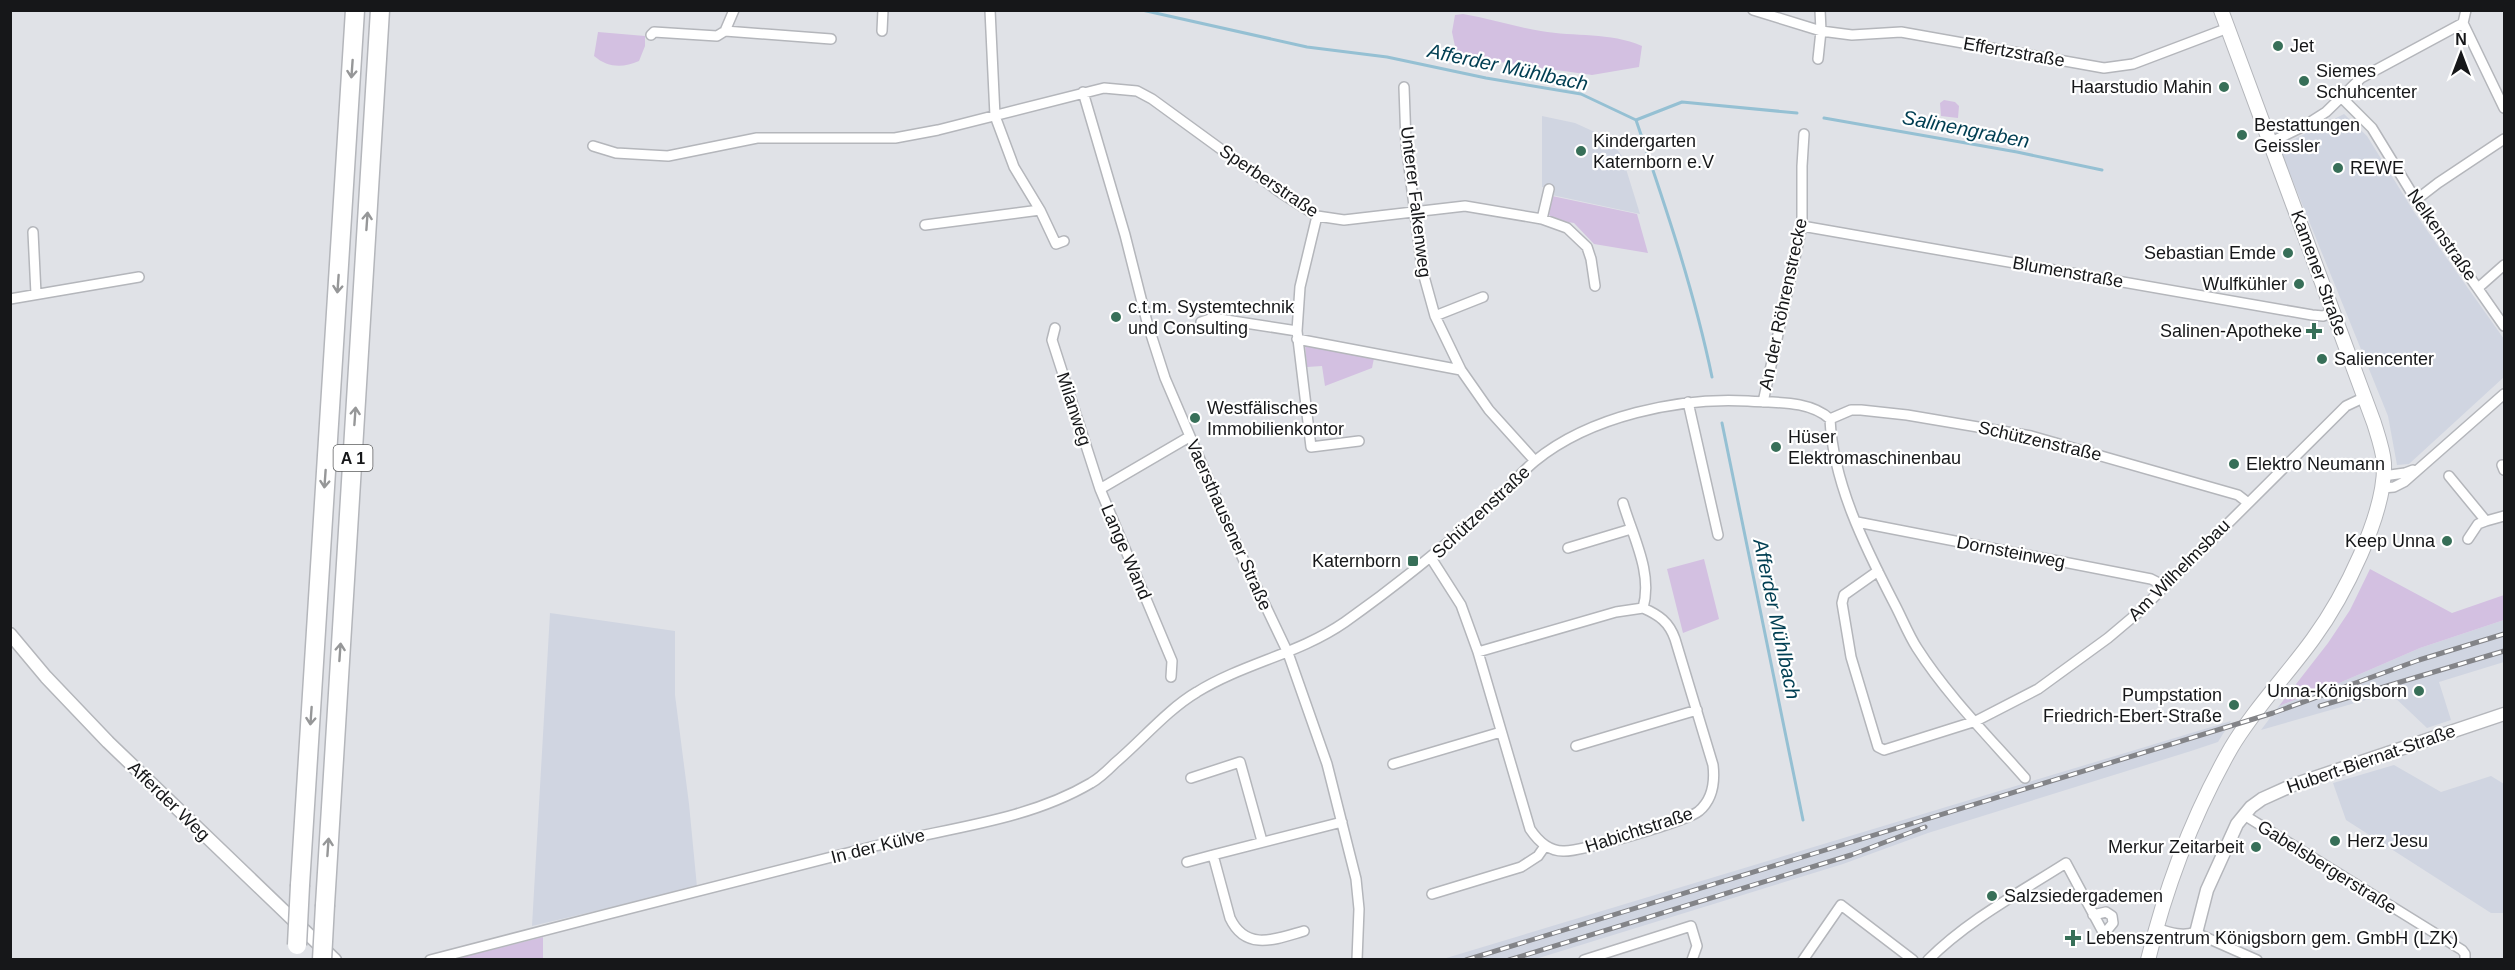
<svg xmlns="http://www.w3.org/2000/svg" width="2515" height="970" viewBox="0 0 2515 970" font-family="Arial,sans-serif">
  <style>
    .built { fill: #d0d5e1 }
    .green { fill: #d3c0e1 }
    .lines { fill: none; stroke-linecap: round; stroke-linejoin: round }
    .stream { stroke: #95c0d3; stroke-width: 3 }
    .minor-casing { stroke: #b4b6bb; stroke-width: 12 }
    .tertiary-casing { stroke: #b4b6bb; stroke-width: 15 }
    .secondary-casing { stroke: #b4b6bb; stroke-width: 16 }
    .motorway-casing { stroke: #b4b6bb; stroke-width: 21 }
    .minor { stroke: #fff; stroke-width: 9 }
    .tertiary { stroke: #fff; stroke-width: 12 }
    .secondary { stroke: #fff; stroke-width: 14 }
    .motorway { stroke: #fff; stroke-width: 18 }
    .rail-casing { stroke: #838488; stroke-width: 5 }
    .rail { stroke: #fff; stroke-width: 3; stroke-dasharray: 9; stroke-linecap: butt }
    .motorway-bridge-casing { stroke: #b4b6bb; stroke-width: 21; stroke-linecap: butt }
    .motorway-bridge { stroke: #fff; stroke-width: 18 }
    .oneway { stroke: #969798 }
    .poi-dot { fill: #376f58; stroke: #fff; stroke-width: 2 }
    .labels { text-anchor: middle; dominant-baseline: central; stroke-width: 4.5; stroke-linejoin: round; paint-order: stroke }
    .shield { fill: #fff; stroke: #5c5d5e; stroke-width: 1.5 }
    .shield-label { font-size: 16px; font-weight: bold; fill: #161719 }
    .poi-label { font-size: 18px; fill: #161719; stroke: #fff; text-anchor: start }
    .street-label { font-size: 18px; fill: #161719; stroke: #fff }
    .water-label { font-size: 20px; font-style: italic; fill: #003e52; stroke: #fff }
  </style>
  <rect width="100%" height="100%" fill="#e0e2e7"/>
  <!-- built -->
  <path class="built" d="M 2344,114 L 2367,136 L 2414,212 L 2504,339 L 2504,377 L 2409,464 L 2397,465 L 2388,416 L 2279,147 Z
    M 1542,116 L 1575,123 L 1608,138 L 1622,156 L 1640,214 L 1552,195 L 1552,188 L 1542,187 Z
    M 550,613 L 675,631 L 675,695 L 689,804 L 697,887 L 532,926 Z
    M 2504,620 L 2504,662 L 2439,682 L 2451,720 L 2427,728 L 2390,693 L 2261,730 L 2279,706 L 2337,684 L 2420,648 Z
    M 2231,721 L 2218,742 L 2191,751 L 1928,833 L 1843,864 L 1542,957 L 1532,960 L 1443,959 Z
    M 2394,765 L 2441,792 L 2491,776 L 2504,784 L 2504,913 L 2491,913 L 2346,820 L 2333,783 Z"/>
  <!-- green -->
  <path class="green" d="M 1463,14 C 1489,18 1515,27 1541,31 C 1575,37 1610,32 1642,46 L 1639,67 L 1592,75 L 1457,56 L 1452,32 L 1455,15 Z
    M 598,32 L 645,36 L 645,46 L 639,61 C 623,68 608,68 594,56 Z
    M 1944,100 L 1955,102 L 1959,106 L 1958,118 L 1941,116 L 1940,103 Z
    M 1552,196 L 1637,214 L 1648,253 L 1594,244 L 1574,223 L 1551,219 L 1549,214 Z
    M 1305,345 L 1374,358 L 1372,368 L 1325,386 L 1322,366 L 1307,367 Z
    M 1704,559 L 1719,619 L 1683,633 L 1667,569 Z
    M 2370,569 L 2452,613 L 2504,595 L 2504,620 L 2420,648 L 2337,684 L 2279,706 L 2328,643 L 2350,610 Z
    M 543,937 L 543,959 L 455,959 Z"/>
  <g class="lines">
    <!-- stream -->
    <path class="stream" d="M 1142,10 L 1307,47 L 1387,57 L 1486,78 L 1581,94 L 1636,120 C 1665,205 1694,290 1712,377
      M 1824,118 L 2017,152 L 2102,170
      M 1636,120 L 1682,102 L 1797,113
      M 1722,423 L 1803,820"/>
    <!-- minor casing -->
    <g class="minor-casing">
      <path id="minor" d="M 734,10 L 725,31 L 831,39
        M 990,10 L 995,116 L 1014,167 L 1040,210 L 1056,244 L 1064,241
        M 1753,10 L 1821,31 L 1820,10
        M 2463,23 L 2504,108
        M 882,31 L 883,10
        M 651,35 L 654,32 L 717,36 L 725,31
        M 1818,59 L 1821,31 L 1852,35 L 1901,32 L 2104,68 L 2133,64 L 2228,28
        M 1404,87 L 1406,143 L 1422,269 L 1435,316 L 1461,370 L 1489,410 L 1535,461
        M 1083,92 L 1125,235 L 1147,322 L 1165,378 L 1237,546 L 1288,653 L 1327,764 L 1356,879 L 1359,909 L 1357,960
        M 2341,97 L 2372,128 L 2416,200 L 2504,326
        M 2269,143 L 2304,126 L 2326,112 L 2361,78 L 2463,23 L 2466,10
        M 593,146 L 616,153 L 668,156 L 757,138 L 895,138 L 938,130 L 1104,88 L 1137,91 L 1152,99 L 1281,193 L 1317,216 L 1344,220 L 1465,206 L 1542,219 L 1567,228 L 1587,247 L 1591,259 L 1595,286
        M 2416,200 L 2438,183 L 2504,139
        M 1317,216 L 1300,287 L 1297,331 L 1311,447 L 1359,441
        M 1542,219 L 1549,189
        M 925,225 L 1040,210
        M 1802,226 L 2312,315 L 2323,316 L 2334,312
        M 33,232 L 36,294
        M 2478,288 L 2504,265
        M 10,299 L 139,277
        M 1435,316 L 1483,297
        M 1201,322 L 1213,318 L 1297,331
        M 1055,328 L 1052,340 L 1100,489
        M 1297,339 L 1461,370
        M 1688,402 L 1718,535
        M 1763,402 L 1802,226 L 1802,166 L 1804,134
        M 1830,419 L 1851,410 L 1861,410 L 1907,415 L 2031,436 L 2238,495 L 2247,502
        M 1830,419 C 1833,483 1865,547 1894,603 C 1902,618 1908,634 1917,648 C 1947,695 1988,736 2025,778
        M 2502,465 L 2504,470
        M 2383,476 L 2405,473 L 2413,470
        M 2449,476 L 2486,521 L 2504,516
        M 2382,488 L 2394,487 L 2404,482 L 2504,394
        M 1857,522 L 2151,579 L 2165,586
        M 2468,539 L 2478,524 L 2486,521
        M 1568,548 L 1631,529
        M 1431,558 L 1461,605 L 1478,652 L 1530,829 C 1538,841 1548,851 1563,851 C 1579,852 1688,821 1699,811 C 1713,799 1715,782 1713,765 L 1675,639 C 1669,622 1659,615 1643,608 C 1653,573 1633,537 1623,503
        M 1878,571 L 1844,595 L 1842,603 L 1851,657 L 1878,747 L 1884,750 L 1976,721 L 2038,689 L 2108,638 L 2140,611 L 2346,406 L 2365,397
        M 1478,652 L 1616,612 L 1643,608
        M 1171,677 L 1172,661 L 1100,489 L 1189,437
        M 1576,746 L 1697,710
        M 1393,764 L 1501,732
        M 1191,778 L 1240,762 L 1262,841
        M 2244,815 L 2462,950 L 2465,954 L 2465,960
        M 1187,862 L 1213,855
        M 1432,894 L 1521,867 L 1538,856 L 1545,846
        M 1304,931 C 1276,939 1246,952 1230,918 L 1213,855 L 1342,822
        M 2196,933 L 2257,960
        M 430,960 C 578,921 727,884 875,846 C 947,828 1027,821 1091,783 C 1100,778 1108,770 1115,763 C 1141,741 1168,709 1197,692 C 1244,663 1299,654 1345,622 C 1396,586 1444,547 1491,505 C 1506,491 1519,474 1535,461 C 1590,416 1679,397 1748,401 C 1775,403 1809,400 1830,419
        M 1584,960 L 1691,926 L 1697,946 L 1692,960
        M 1803,960 L 1841,905 L 1913,960
        M 1928,960 C 1968,920 2019,893 2066,863 L 2104,934 L 2113,923 L 2112,916 L 2106,912 L 2093,915"/>
    </g>
    <!-- tertiary casing -->
    <g class="tertiary-casing">
      <path id="tertiary" d="M 10,634 L 46,677 L 108,742 L 335,960
        M 2157,930 C 2169,934 2184,939 2196,933 L 2207,890 L 2237,824 L 2251,807 L 2262,799 L 2293,785 L 2504,714"/>
    </g>
    <!-- secondary casing -->
    <g class="secondary-casing">
      <path id="secondary" d="M 2148,960 C 2166,886 2194,813 2231,748 C 2254,709 2287,675 2313,639 C 2343,598 2386,514 2384,463 C 2383,450 2378,436 2374,423 L 2221,10"/>
    </g>
    <!-- motorway casing -->
    <g class="motorway-casing">
      <path id="motorway" d="M 300,885 L 355,10
        M 325,905 L 380,10"/>
    </g>
    <!-- minor -->
    <use href="#minor" class="minor"/>
    <!-- tertiary -->
    <use href="#tertiary" class="tertiary"/>
    <!-- secondary -->
    <use href="#secondary" class="secondary"/>
    <!-- motorway -->
    <use href="#motorway" class="motorway"/>
    <!-- rail casing -->
    <g class="rail-casing">
      <path id="rail" d="M 2320,706 L 2504,651
        M 1466,960 L 2273,713 L 2419,660 L 2504,634
        M 1509,960 L 1851,855 L 1925,827"/>
    </g>
    <!-- rail -->
    <use href="#rail" class="rail"/>
    <!-- motorway-bridge casing -->
    <g class="motorway-bridge-casing">
      <path id="motorway-bridge" d="M 297,945 L 300,885
        M 322,960 L 325,905"/>
    </g>
    <!-- motorway-bridge -->
    <use href="#motorway-bridge" class="motorway-bridge"/>
  </g>
  <!-- one-way arrows -->
  <defs><path id="oneway-shaft" d="M-6 0H5M1.5-3L5.5 0L1.5 3" fill="none" stroke-width="1.6" stroke-linecap="round" stroke-linejoin="round" transform="scale(1.5)"/></defs>
  <g class="oneway">
    <use href="#oneway-shaft" transform="translate(352 69) rotate(94)"/>
    <use href="#oneway-shaft" transform="translate(367 221) rotate(-86)"/>
    <use href="#oneway-shaft" transform="translate(338 284) rotate(94)"/>
    <use href="#oneway-shaft" transform="translate(355 416) rotate(-86)"/>
    <use href="#oneway-shaft" transform="translate(325 479) rotate(94)"/>
    <use href="#oneway-shaft" transform="translate(340 652) rotate(-86)"/>
    <use href="#oneway-shaft" transform="translate(311 716) rotate(94)"/>
    <use href="#oneway-shaft" transform="translate(328 847) rotate(-86)"/>
  </g>
  <!-- markers -->
  <g class="poi-dot">
    <circle cx="2278" cy="46" r="6"/>
    <circle cx="2304" cy="81" r="6"/>
    <circle cx="2224" cy="87" r="6"/>
    <circle cx="2242" cy="135" r="6"/>
    <circle cx="1581" cy="151" r="6"/>
    <circle cx="2338" cy="168" r="6"/>
    <circle cx="2288" cy="253" r="6"/>
    <circle cx="2299" cy="284" r="6"/>
    <circle cx="1116" cy="317" r="6"/>
    <path d="M2311 322h6v6h6v6h-6v6h-6v-6h-6v-6h6z"/>
    <circle cx="2322" cy="359" r="6"/>
    <circle cx="1195" cy="418" r="6"/>
    <circle cx="1776" cy="447" r="6"/>
    <circle cx="2234" cy="464" r="6"/>
    <circle cx="2447" cy="541" r="6"/>
    <rect x="1407" y="555" width="12" height="12" rx="3"/>
    <circle cx="2419" cy="691" r="6"/>
    <circle cx="2234" cy="705" r="6"/>
    <circle cx="2335" cy="841" r="6"/>
    <circle cx="2256" cy="847" r="6"/>
    <circle cx="1992" cy="896" r="6"/>
    <path d="M2070 929h6v6h6v6h-6v6h-6v-6h-6v-6h6z"/>
  </g>
  <g class="labels">
    <!-- shield labels -->
    <rect class="shield" x="333.5" y="445" width="39" height="26" rx="4.5"/>
    <g class="shield-label">
      <text x="353" y="458">A 1</text>
    </g>
    <!-- poi labels -->
    <g class="poi-label">
      <text x="2290" y="46">Jet</text>
      <text x="2316" y="71">Siemes<tspan x="2316" dy="21">Schuhcenter</tspan></text>
      <text x="2212" y="87" text-anchor="end">Haarstudio Mahin</text>
      <text x="2254" y="125">Bestattungen<tspan x="2254" dy="21">Geissler</tspan></text>
      <text x="1593" y="141">Kindergarten<tspan x="1593" dy="21">Katernborn e.V</tspan></text>
      <text x="2350" y="168">REWE</text>
      <text x="2276" y="253" text-anchor="end">Sebastian Emde</text>
      <text x="2287" y="284" text-anchor="end">Wulfkühler</text>
      <text x="1128" y="307">c.t.m. Systemtechnik<tspan x="1128" dy="21">und Consulting</tspan></text>
      <text x="2302" y="331" text-anchor="end">Salinen-Apotheke</text>
      <text x="2334" y="359">Saliencenter</text>
      <text x="1207" y="408">Westfälisches<tspan x="1207" dy="21">Immobilienkontor</tspan></text>
      <text x="1788" y="437">Hüser<tspan x="1788" dy="21">Elektromaschinenbau</tspan></text>
      <text x="2246" y="464">Elektro Neumann</text>
      <text x="2435" y="541" text-anchor="end">Keep Unna</text>
      <text x="1401" y="561" text-anchor="end">Katernborn</text>
      <text x="2407" y="691" text-anchor="end">Unna-Königsborn</text>
      <text x="2222" y="695" text-anchor="end">Pumpstation<tspan x="2222" dy="21">Friedrich-Ebert-Straße</tspan></text>
      <text x="2347" y="841">Herz Jesu</text>
      <text x="2244" y="847" text-anchor="end">Merkur Zeitarbeit</text>
      <text x="2004" y="896">Salzsiedergademen</text>
      <text x="2086" y="938">Lebenszentrum Königsborn gem. GmbH (LZK)</text>
    </g>
    <!-- street labels -->
    <g class="street-label">
      <text transform="translate(2014 52) rotate(10)">Effertzstraße</text>
      <text transform="translate(1269 181) rotate(34)">Sperberstraße</text>
      <text transform="translate(1416 202) rotate(83)">Unterer Falkenweg</text>
      <text transform="translate(2442 235) rotate(55)">Nelkenstraße</text>
      <text transform="translate(2068 272) rotate(10)">Blumenstraße</text>
      <text transform="translate(2319 273) rotate(70)">Kamener Straße</text>
      <text transform="translate(1783 304) rotate(-78)">An der Röhrenstrecke</text>
      <text transform="translate(1074 409) rotate(72)">Milanweg</text>
      <text transform="translate(2040 441) rotate(13)">Schützenstraße</text>
      <text transform="translate(1481 512) rotate(-43)">Schützenstraße</text>
      <text transform="translate(1229 525) rotate(66)">Vaersthausener Straße</text>
      <text transform="translate(1126 552) rotate(67)">Lange Wand</text>
      <text transform="translate(2011 552) rotate(11)">Dornsteinweg</text>
      <text transform="translate(2179 570) rotate(-45)">Am Wilhelmsbau</text>
      <text transform="translate(2371 759) rotate(-19)">Hubert-Biernat-Straße</text>
      <text transform="translate(169 801) rotate(44)">Afferder Weg</text>
      <text transform="translate(1639 830) rotate(-18)">Habichtstraße</text>
      <text transform="translate(878 846) rotate(-14)">In der Külve</text>
      <text transform="translate(2327 867) rotate(32)">Gabelsbergerstraße</text>
    </g>
    <!-- water labels -->
    <g class="water-label">
      <text transform="translate(1508 67) rotate(12)">Afferder Mühlbach</text>
      <text transform="translate(1966 129) rotate(11)">Salinengraben</text>
      <text transform="translate(1777 619) rotate(78)">Afferder Mühlbach</text>
    </g>
  </g>
  <!-- border -->
  <rect width="2515" height="970" fill="none" stroke="#161719" stroke-width="24"/>
  <!-- north arrow -->
  <g transform="translate(2461 54)" stroke="#ffffff" stroke-width="4.5" paint-order="stroke">
  <path d="M0-4.5L10 22L0 15L-10 22Z" fill="#161719"/>
  <text y="-9" font-size="16" font-weight="bold" text-anchor="middle" fill="#161719">N</text>
  </g>
</svg>
